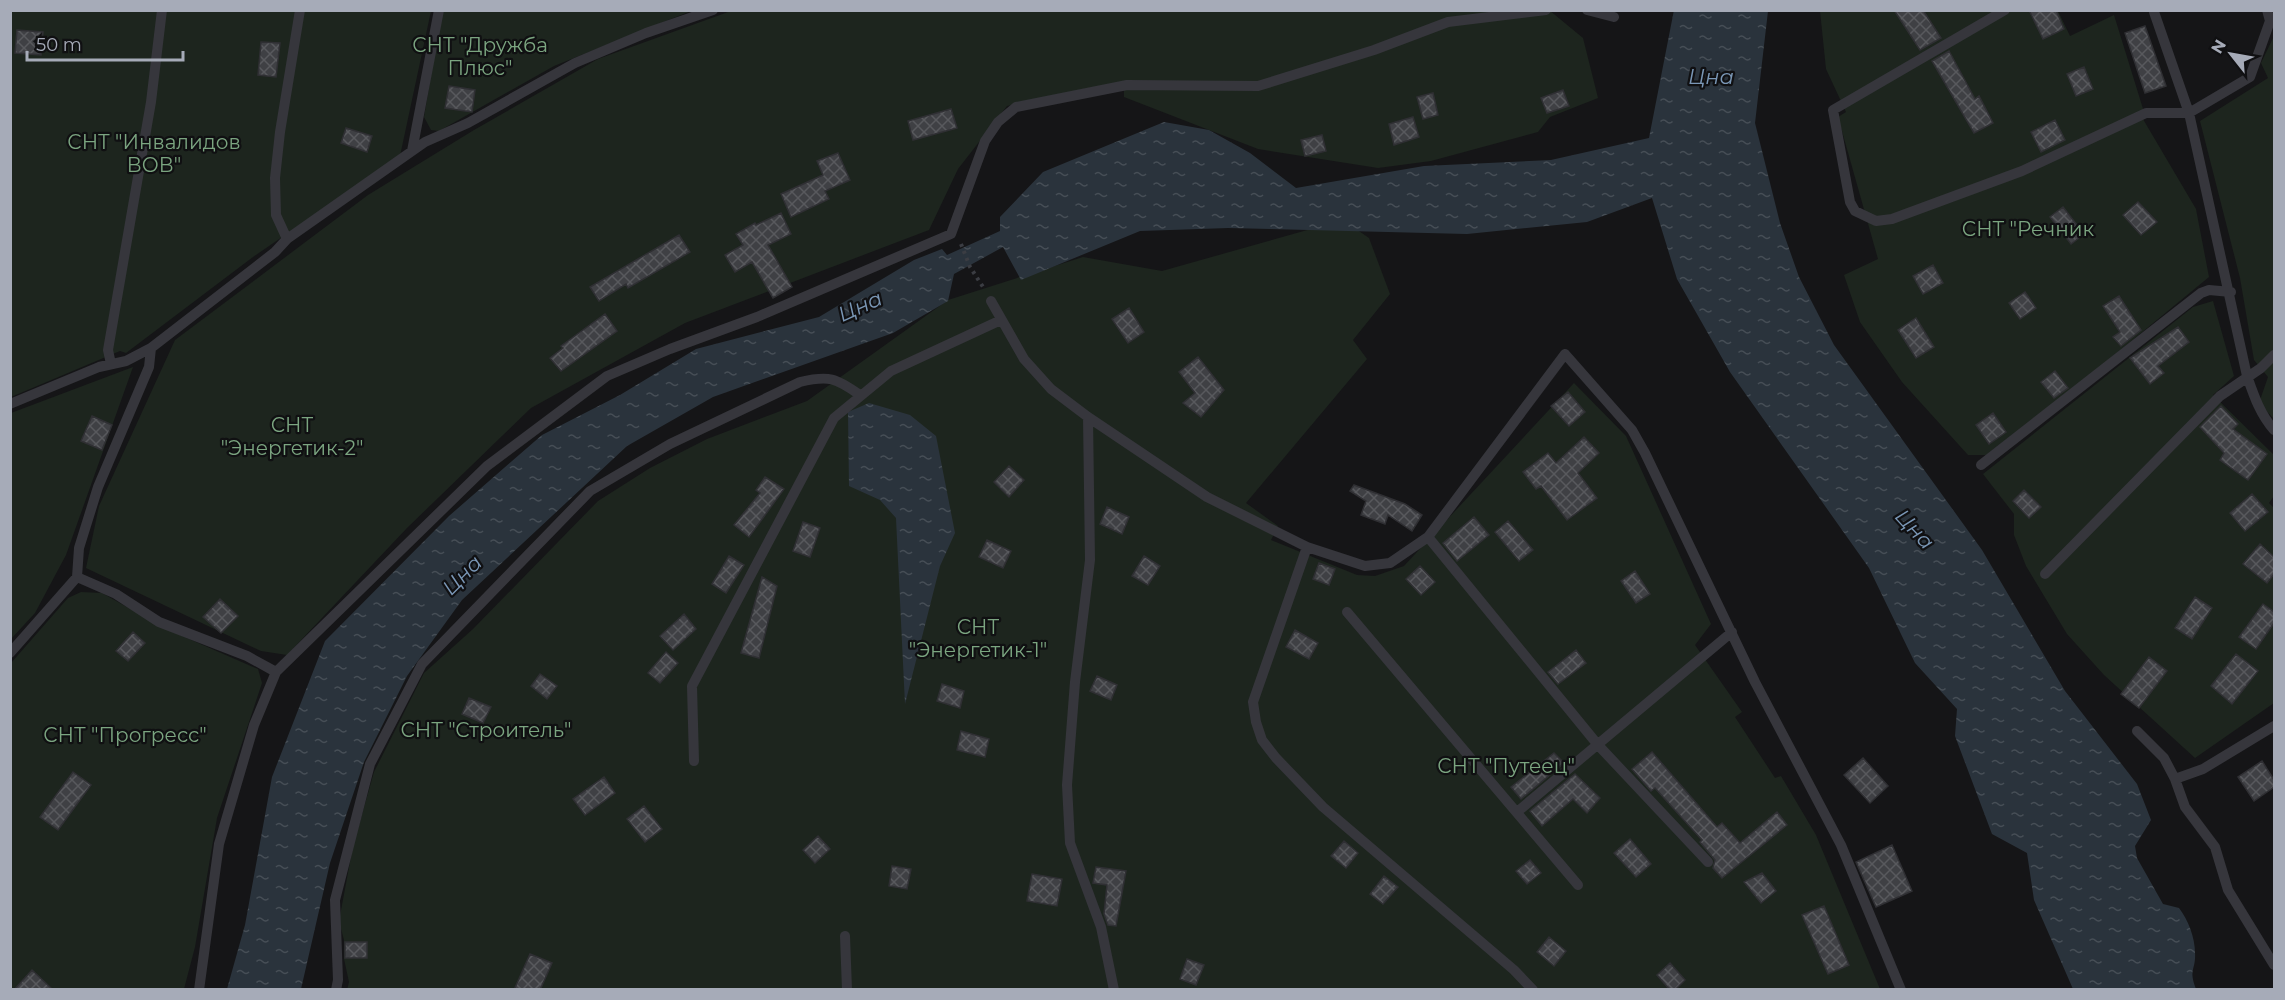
<svg xmlns="http://www.w3.org/2000/svg" width="2285" height="1000" viewBox="0 0 2285 1000" font-family="Montserrat,sans-serif">
  <style>
    .green { fill: #1d251e }
    .water { fill: url(#water-ripples) }
    .building { fill: url(#building-cross-hatch); stroke: #2f2f33; stroke-width: 1.5 }
    .lines { fill: none; stroke-linecap: round; stroke-linejoin: round }
    .path { stroke: #3b3d43; stroke-width: 4; stroke-dasharray: 3 4.5; stroke-linecap: butt }
    .lane { stroke: #36363c; stroke-width: 10 }
    .labels { text-anchor: middle; dominant-baseline: central; stroke-width: 4.5; stroke-linejoin: round; paint-order: stroke }
    .park-label { font-size: 20px; fill: #7ba580; stroke: #101012 }
    .water-label { font-size: 21px; font-style: italic; fill: #7a97b6; stroke: #101012 }
  </style>
  <defs>
    <pattern id="water-ripples" width="26" height="14" patternUnits="userSpaceOnUse" patternTransform="scale(1.5)"><rect width="26" height="14" fill="#2a333c"/><path d="M2 4q2-2 4 0t4 0M15 11q2-2 4 0t4 0" fill="none" stroke="#464e56"/></pattern>
    <pattern id="building-cross-hatch" width="8" height="8" patternUnits="userSpaceOnUse" patternTransform="scale(1.5)"><rect width="8" height="8" fill="#3f4044"/><path d="M0 0l8 8M0 8l8-8" fill="none" stroke="#58595d"/></pattern>
  </defs>
  <rect width="100%" height="100%" fill="#151517"/>
  <!-- green -->
  <path class="green" d="M 1549,10 L 1583,38 L 1598,98 L 1550,117 L 1538,132 L 1431,161 L 1378,168 L 1258,149 L 1124,97 L 1124,85 L 1089,88 L 1007,106 L 958,169 L 929,230 L 685,323 L 531,408 L 407,528 L 287,655 L 261,651 L 86,568 L 99,506 L 175,340 L 368,195 L 474,130 L 598,59 L 731,11 Z
    M 11,11 L 431,11 L 400,156 L 253,257 L 126,353 L 120,351 L 11,397 Z
    M 442,11 L 691,11 L 554,66 L 439,131 L 431,130 L 424,117 Z
    M 1820,11 L 2058,11 L 2070,36 L 2114,15 L 2144,112 L 2140,114 L 2196,209 L 2209,277 L 2095,371 L 1986,455 L 1968,455 L 1902,382 L 1860,322 L 1844,275 L 1878,259 L 1838,117 L 1846,112 L 1826,69 Z
    M 2274,36 L 2274,419 L 2259,403 L 2268,377 L 2254,360 L 2240,278 L 2200,121 L 2268,78 L 2261,63 Z
    M 1343,220 L 1369,238 L 1390,294 L 1353,340 L 1367,359 L 1246,503 L 1278,526 L 1271,540 L 1357,575 L 1375,576 L 1404,566 L 1574,383 L 1626,436 L 1711,624 L 1695,645 L 1742,712 L 1735,717 L 1775,778 L 1781,776 L 1816,835 L 1880,989 L 347,990 L 349,982 L 344,959 L 344,940 L 339,921 L 353,846 L 374,772 L 424,673 L 473,629 L 598,501 L 650,468 L 707,439 L 807,401 L 948,300 L 1083,257 L 1162,271 Z
    M 2213,301 L 2234,376 L 2213,395 L 2274,455 L 2274,496 L 2269,503 L 2274,508 L 2274,703 L 2195,758 L 2104,675 L 2067,634 L 2026,566 L 2014,535 L 2014,514 L 1983,474 L 2193,307 Z
    M 133,367 L 66,555 L 35,613 L 11,639 L 11,413 Z
    M 81,592 L 102,593 L 164,628 L 258,669 L 262,683 L 217,818 L 195,947 L 184,989 L 11,990 L 11,663 L 68,598 Z"/>
  <!-- water -->
  <path class="water" d="M 1674,10 L 1768,11 L 1755,123 L 1780,223 L 1799,277 L 1834,345 L 1982,550 L 2065,691 L 2137,784 L 2151,820 L 2135,846 L 2137,858 L 2163,904 L 2179,908 C 2188,920 2195,937 2195,953 C 2196,970 2188,969 2196,989 L 2073,989 L 2034,900 L 2027,853 L 1992,834 L 1955,736 L 1957,709 L 1915,663 L 1869,568 L 1730,372 L 1677,279 L 1652,198 L 1587,222 L 1467,234 L 1228,228 L 1140,231 L 1021,280 L 1003,247 L 954,274 L 948,301 L 893,333 L 713,397 L 627,446 L 462,600 L 407,676 L 364,762 L 330,863 L 301,989 L 227,989 L 245,925 L 272,777 L 325,641 L 449,516 L 542,435 L 620,395 L 696,349 L 819,317 L 914,260 L 942,249 L 947,255 L 1000,231 L 1000,217 L 1043,172 L 1164,122 L 1209,130 L 1250,153 L 1296,188 L 1424,166 L 1551,160 L 1649,138 Z
    M 869,403 L 910,415 L 936,436 L 955,533 L 940,566 L 905,704 L 896,518 L 880,500 L 849,486 L 848,412 Z"/>
  <!-- building -->
  <path class="building" d="M 1894,10 L 1923,10 L 1941,38 L 1920,50 Z
    M 2029,10 L 2056,10 L 2064,29 L 2043,39 Z
    M 2145,26 L 2166,86 L 2145,93 L 2125,33 Z
    M 17,30 L 43,32 L 41,55 L 15,53 Z
    M 261,42 L 280,43 L 276,77 L 258,75 Z
    M 1949,51 L 1975,99 L 1979,96 L 1993,123 L 1974,133 L 1932,61 Z
    M 2084,67 L 2093,89 L 2076,96 L 2067,74 Z
    M 449,86 L 475,90 L 472,112 L 445,108 Z
    M 1563,90 L 1569,106 L 1547,113 L 1541,98 Z
    M 1433,93 L 1438,115 L 1423,119 L 1417,97 Z
    M 951,109 L 957,128 L 913,140 L 908,121 Z
    M 1413,117 L 1419,137 L 1394,145 L 1389,124 Z
    M 2055,120 L 2065,140 L 2041,152 L 2031,132 Z
    M 346,128 L 372,136 L 367,152 L 341,143 Z
    M 1322,135 L 1326,151 L 1305,156 L 1301,140 Z
    M 838,153 L 850,180 L 825,191 L 829,199 L 791,217 L 781,194 L 823,175 L 817,161 Z
    M 2138,202 L 2157,222 L 2141,235 L 2123,215 Z
    M 2063,207 L 2084,234 L 2071,244 L 2050,217 Z
    M 781,213 L 791,234 L 768,245 L 792,287 L 773,298 L 752,262 L 735,272 L 725,255 L 743,245 L 736,234 L 755,223 L 756,225 Z
    M 679,235 L 690,252 L 628,288 L 626,284 L 599,301 L 590,287 Z
    M 1933,265 L 1943,283 L 1923,294 L 1913,276 Z
    M 2025,292 L 2036,308 L 2020,319 L 2009,303 Z
    M 2119,296 L 2141,330 L 2121,346 L 2113,337 L 2120,332 L 2103,306 Z
    M 1129,308 L 1144,332 L 1128,343 L 1112,319 Z
    M 605,314 L 617,331 L 561,371 L 550,358 L 563,348 L 561,346 Z
    M 1916,318 L 1934,347 L 1916,358 L 1898,330 Z
    M 2178,327 L 2189,342 L 2158,366 L 2164,373 L 2150,384 L 2130,358 Z
    M 1198,357 L 1224,390 L 1201,417 L 1183,403 L 1195,393 L 1179,372 Z
    M 2055,371 L 2068,388 L 2054,398 L 2041,382 Z
    M 1568,392 L 1585,412 L 1569,426 L 1551,406 Z
    M 2221,406 L 2238,424 L 2233,429 L 2267,454 L 2248,480 L 2220,460 L 2224,453 L 2200,427 Z
    M 1993,413 L 2006,432 L 1989,444 L 1976,425 Z
    M 92,416 L 112,425 L 102,450 L 81,441 Z
    M 1584,437 L 1599,453 L 1578,473 L 1597,498 L 1567,520 L 1541,486 L 1536,489 L 1523,472 L 1548,453 L 1556,463 Z
    M 1009,466 L 1024,480 L 1009,497 L 994,482 Z
    M 765,477 L 784,489 L 749,537 L 734,525 L 760,493 L 756,490 Z
    M 1354,485 L 1405,504 L 1422,515 L 1412,531 L 1388,515 L 1385,524 L 1361,515 L 1366,501 L 1350,491 Z
    M 2024,490 L 2041,507 L 2029,518 L 2013,501 Z
    M 2252,494 L 2268,512 L 2245,531 L 2230,513 Z
    M 1107,507 L 1129,517 L 1122,534 L 1100,524 Z
    M 1474,517 L 1489,535 L 1457,561 L 1443,543 Z
    M 1508,521 L 1533,550 L 1519,561 L 1495,532 Z
    M 803,522 L 820,528 L 810,557 L 793,551 Z
    M 987,540 L 1011,551 L 1003,568 L 979,557 Z
    M 2260,544 L 2274,557 L 2274,574 L 2267,583 L 2243,564 Z
    M 729,556 L 744,565 L 726,593 L 712,584 Z
    M 1144,556 L 1160,566 L 1148,585 L 1132,576 Z
    M 1319,563 L 1335,569 L 1329,585 L 1313,579 Z
    M 1420,566 L 1435,582 L 1421,595 L 1406,579 Z
    M 1635,571 L 1650,594 L 1636,603 L 1621,581 Z
    M 762,577 L 777,586 L 759,658 L 741,653 Z
    M 2195,597 L 2212,608 L 2192,639 L 2175,628 Z
    M 220,599 L 238,616 L 221,633 L 203,617 Z
    M 2263,604 L 2274,612 L 2274,623 L 2256,649 L 2239,637 Z
    M 684,614 L 696,629 L 673,650 L 660,636 Z
    M 1295,630 L 1318,643 L 1309,659 L 1286,647 Z
    M 133,632 L 145,643 L 128,661 L 116,651 Z
    M 1576,650 L 1586,663 L 1558,684 L 1548,672 Z
    M 666,652 L 678,663 L 660,683 L 648,673 Z
    M 2236,654 L 2258,671 L 2232,704 L 2211,686 Z
    M 2149,657 L 2167,671 L 2139,708 L 2121,694 Z
    M 540,674 L 557,686 L 547,699 L 531,686 Z
    M 1097,676 L 1117,685 L 1111,700 L 1090,691 Z
    M 942,684 L 964,691 L 960,708 L 937,701 Z
    M 469,698 L 491,707 L 483,723 L 462,714 Z
    M 961,731 L 989,739 L 985,757 L 957,750 Z
    M 1652,752 L 1717,827 L 1722,823 L 1740,843 L 1777,812 L 1787,825 L 1722,878 L 1713,868 L 1715,860 L 1700,842 L 1702,840 L 1655,788 L 1651,791 L 1632,769 Z
    M 1554,753 L 1564,763 L 1521,799 L 1511,787 Z
    M 1863,758 L 1888,786 L 1870,803 L 1844,775 Z
    M 2262,761 L 2274,780 L 2274,787 L 2254,801 L 2238,777 Z
    M 73,772 L 91,785 L 58,830 L 40,817 Z
    M 1575,774 L 1600,798 L 1587,813 L 1573,799 L 1542,826 L 1530,811 Z
    M 604,777 L 615,793 L 585,815 L 573,799 Z
    M 644,806 L 662,829 L 645,842 L 627,819 Z
    M 818,836 L 830,849 L 815,863 L 803,850 Z
    M 1630,839 L 1651,864 L 1636,877 L 1614,853 Z
    M 1344,841 L 1358,853 L 1346,868 L 1331,856 Z
    M 1892,845 L 1912,891 L 1876,907 L 1856,862 Z
    M 1530,860 L 1541,873 L 1527,884 L 1516,871 Z
    M 892,866 L 911,869 L 907,889 L 889,886 Z
    M 1096,867 L 1126,871 L 1116,926 L 1108,925 L 1104,914 L 1107,885 L 1093,883 Z
    M 1762,873 L 1776,891 L 1761,903 L 1744,882 Z
    M 1032,874 L 1062,879 L 1057,906 L 1027,901 Z
    M 1384,876 L 1398,887 L 1383,904 L 1370,894 Z
    M 1824,906 L 1849,965 L 1828,974 L 1802,915 Z
    M 1549,937 L 1566,951 L 1554,966 L 1537,952 Z
    M 345,942 L 367,942 L 367,958 L 345,958 Z
    M 530,954 L 552,963 L 540,990 L 514,990 Z
    M 1187,959 L 1204,965 L 1196,985 L 1180,979 Z
    M 1670,963 L 1685,980 L 1675,990 L 1670,990 L 1657,975 Z
    M 32,970 L 53,990 L 14,990 Z"/>
  <g class="lines">
    <!-- path -->
    <path class="path" d="M 961,244 L 970,267 L 985,290"/>
    <!-- lane -->
    <path class="lane" d="M 1587,10 L 1614,17
      M 2005,10 L 1833,110 L 1850,202 L 1855,211 L 1876,221 L 1892,219 L 2022,171 L 2146,113 L 2189,113 L 2154,12
      M 2267,10 L 2270,21 L 2250,77 L 2189,113 L 2247,376 C 2254,396 2260,414 2274,430
      M 412,151 L 439,10
      M 287,239 L 276,215 L 275,178 L 280,132 L 300,10
      M 991,301 L 1024,359 L 1051,389 L 1088,417 L 1207,497 L 1307,547 L 1365,566 L 1390,563 L 1428,537 L 1565,354 L 1632,430 L 1645,453 L 1755,682 L 1841,845 L 1901,990
      M 111,364 L 108,350 L 151,102 L 162,10
      M 10,404 L 99,367 L 126,361 L 151,348 L 275,252 L 287,239 L 425,142 L 468,123 L 575,63 L 646,33 L 713,10
      M 1088,417 L 1090,560 L 1075,682 L 1067,785 L 1070,843 L 1101,927 L 1114,990
      M 1981,465 L 2201,293 L 2209,290 L 2231,292
      M 1428,537 L 1598,745 L 1708,862
      M 1307,547 L 1253,702 L 1256,722 L 1262,740 L 1276,758 L 1323,807 L 1514,970 L 1533,990
      M 2045,574 L 2220,396 L 2261,368 L 2274,355
      M 77,577 L 116,594 L 159,622 L 247,656 L 276,672
      M 1347,612 L 1578,885
      M 10,653 L 77,577 L 79,548 L 98,487 L 149,367 L 151,348
      M 2137,731 L 2164,758 L 2175,779 L 2185,807 L 2215,847 L 2228,890 L 2274,965
      M 694,761 L 692,686 L 834,418 L 891,371 L 1001,320
      M 2175,779 L 2203,769 L 2274,726
      M 1517,812 L 1732,632
      M 845,936 L 847,990
      M 199,990 L 219,844 L 254,725 L 276,672 L 487,466 L 607,376 L 670,349 L 757,317 L 951,234 L 985,141 L 998,122 L 1016,107 L 1127,85 L 1258,86 L 1374,50 L 1448,22 L 1546,10
      M 336,990 L 338,980 L 335,900 L 370,764 L 422,664 L 590,491 L 670,444 L 800,382 C 829,375 836,378 860,395"/>
  </g>
  <g class="labels">
    <!-- park labels -->
    <g class="park-label">
      <text x="480" y="45">СНТ "Дружба<tspan x="480" dy="23">Плюс"</tspan></text>
      <text x="154" y="142">СНТ "Инвалидов<tspan x="154" dy="23">ВОВ"</tspan></text>
      <text x="2028" y="229">СНТ "Речник</text>
      <text x="292" y="425">СНТ<tspan x="292" dy="23">"Энергетик-2"</tspan></text>
      <text x="978" y="627">СНТ<tspan x="978" dy="23">"Энергетик-1"</tspan></text>
      <text x="486" y="730">СНТ "Строитель"</text>
      <text x="125" y="735">СНТ "Прогресс"</text>
      <text x="1506" y="766">СНТ "Путеец"</text>
    </g>
    <!-- water labels -->
    <g class="water-label">
      <text x="1711" y="76">Цна</text>
      <text transform="translate(860 306) rotate(-24)">Цна</text>
      <text transform="translate(1915 529) rotate(47)">Цна</text>
      <text transform="translate(462 575) rotate(-45)">Цна</text>
    </g>
  </g>
  <!-- border -->
  <rect width="2285" height="1000" fill="none" stroke="#a6abb8" stroke-width="24"/>
  <!-- north arrow -->
  <g transform="translate(2231 54) rotate(301)" stroke="#101012" stroke-width="4.5" paint-order="stroke">
  <path d="M0-4.5L10 22L0 15L-10 22Z" fill="#a6abb8"/>
  <text y="-9" font-size="16" font-weight="bold" text-anchor="middle" fill="#a6abb8">N</text>
  </g>
  <!-- scale -->
  <path d="M27 51v9h156v-9" fill="none" stroke="#a6abb8" stroke-width="3"/>
  <text x="36" y="51" font-size="18" fill="#a6abb8" stroke="#101012" stroke-width="4.5" paint-order="stroke">50 m</text>
</svg>
